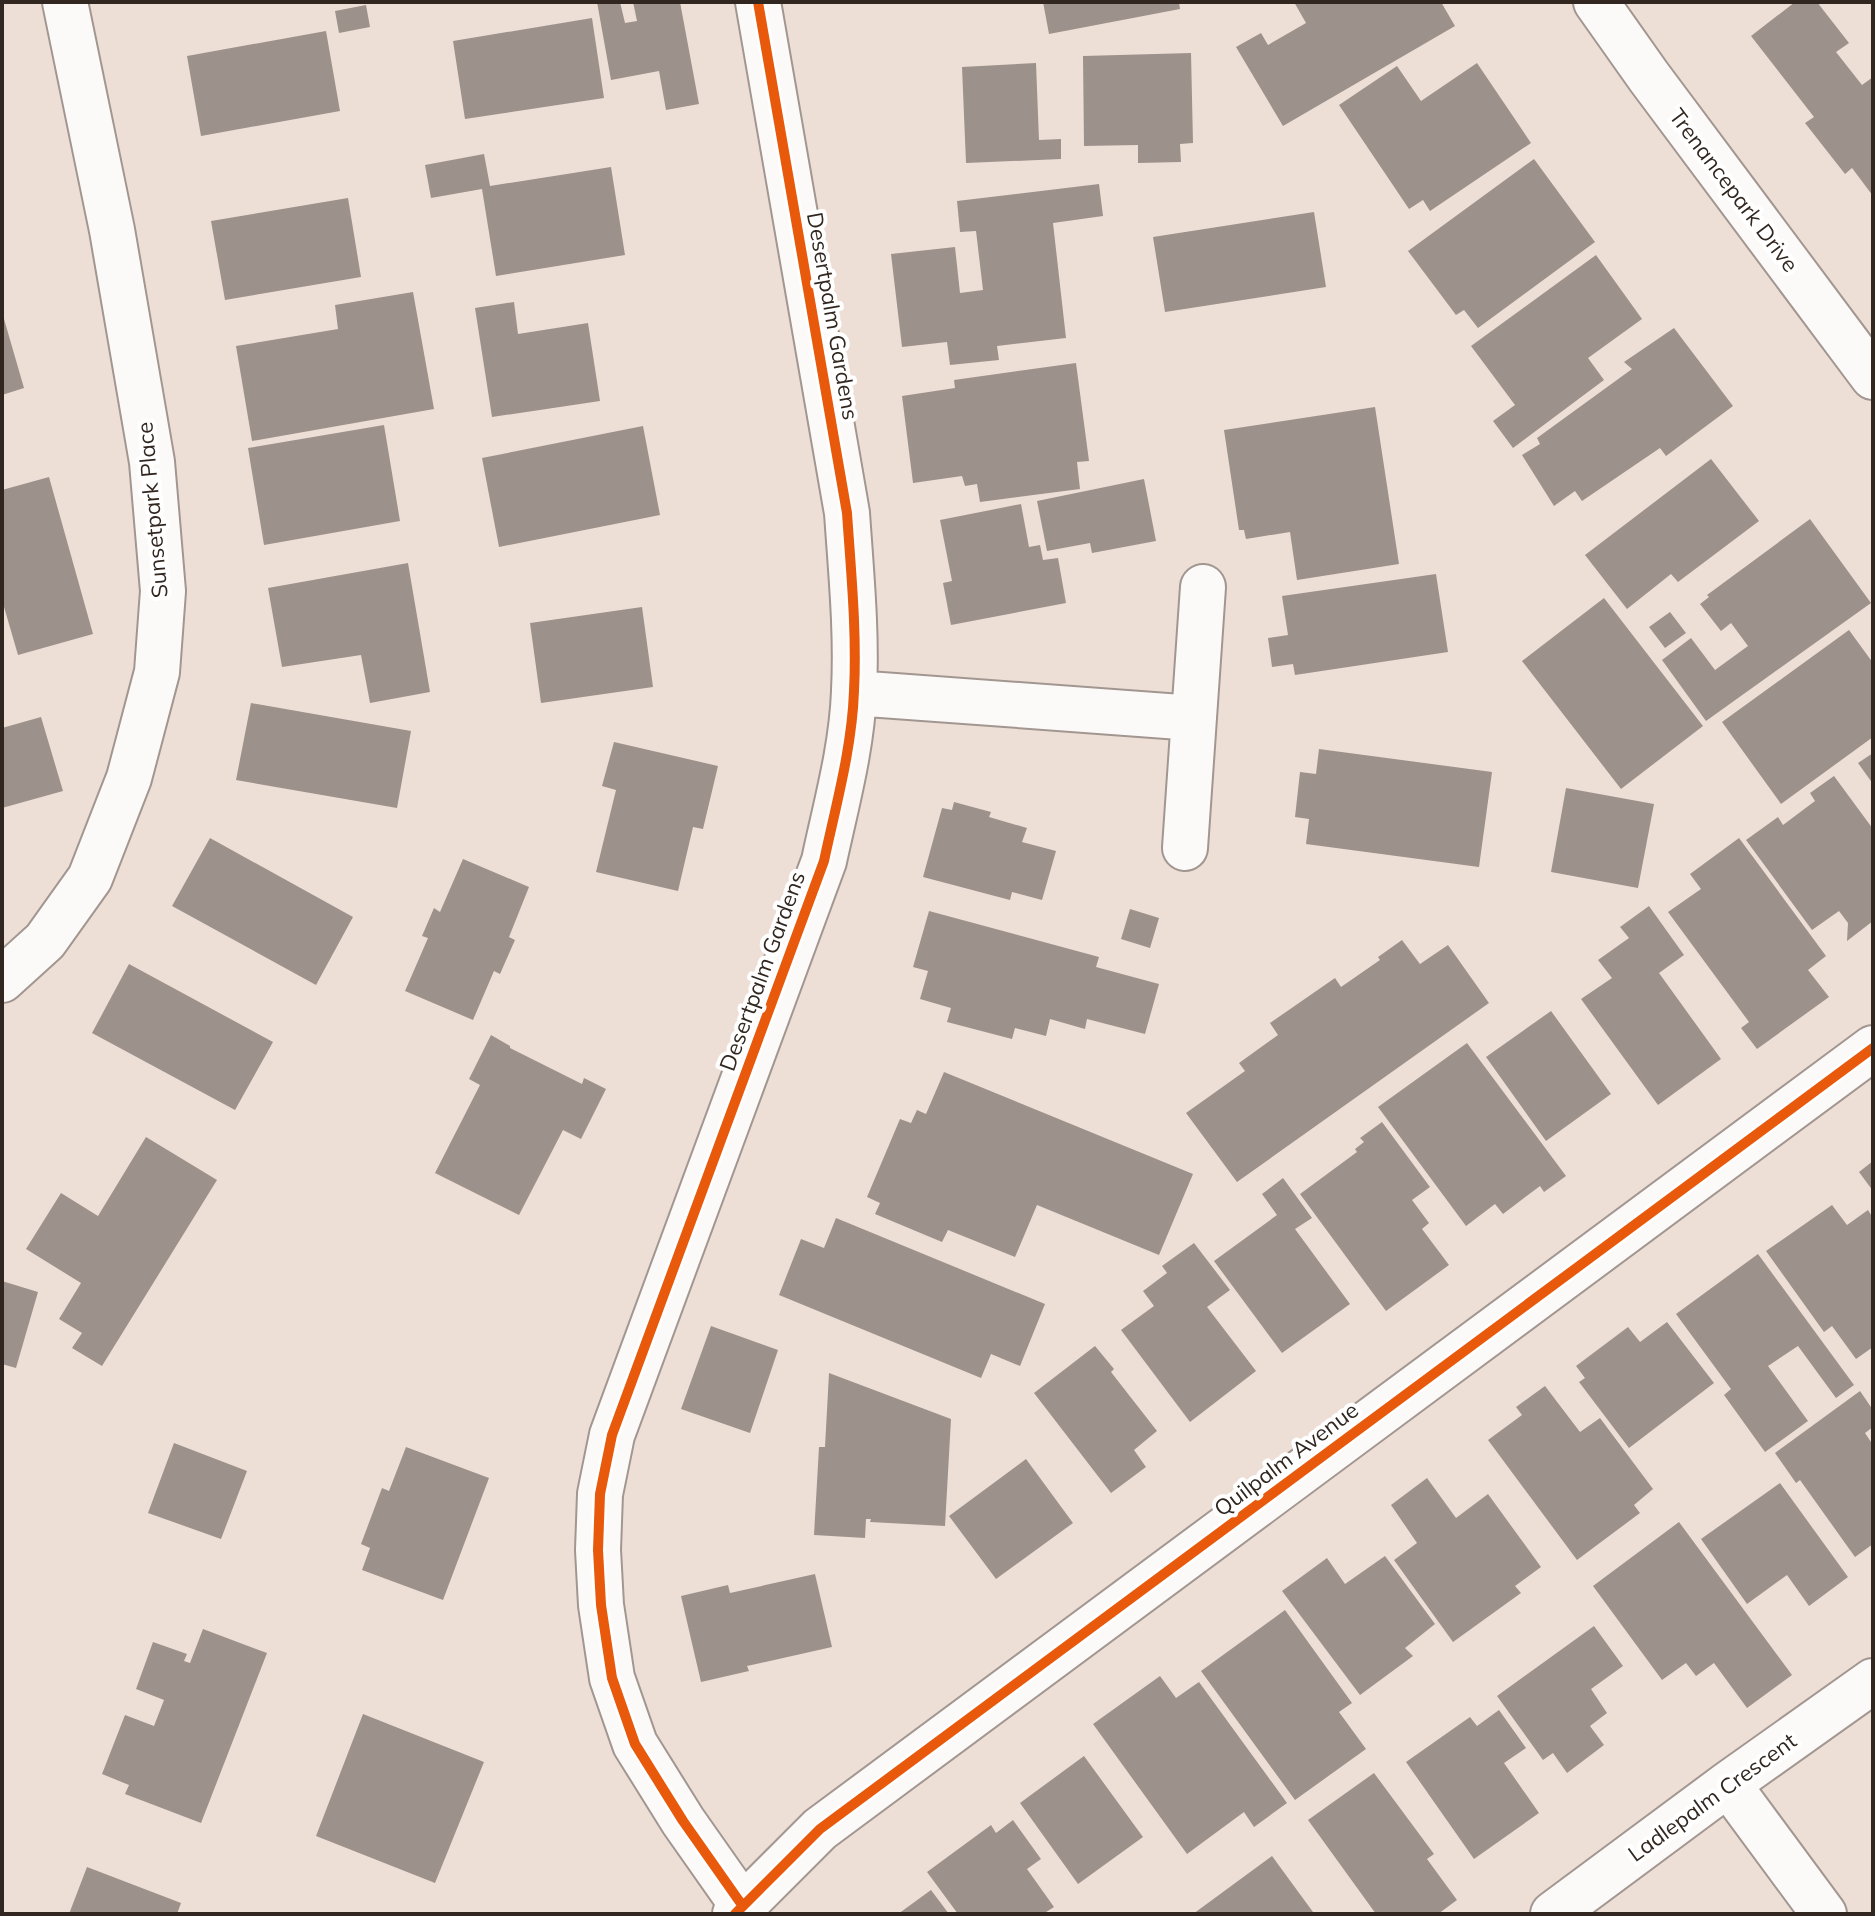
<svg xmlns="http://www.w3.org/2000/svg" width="1875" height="1916" viewBox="0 0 1875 1916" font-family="Mulish,sans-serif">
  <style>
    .building { fill: #9d918c }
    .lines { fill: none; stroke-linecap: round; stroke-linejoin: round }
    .street-casing { stroke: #a29690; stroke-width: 48 }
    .secondary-casing { stroke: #a29690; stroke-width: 48 }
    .street { stroke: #fcfaf9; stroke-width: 44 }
    .secondary { stroke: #fcfaf9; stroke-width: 44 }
    .cycleway-casing { stroke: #fff; stroke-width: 15 }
    .cycleway { stroke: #e8590c; stroke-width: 10 }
    .labels { text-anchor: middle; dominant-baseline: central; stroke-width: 8; stroke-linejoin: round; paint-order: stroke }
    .street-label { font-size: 22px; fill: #312720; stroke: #fff }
  </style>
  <rect width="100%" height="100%" fill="#eedfd6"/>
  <!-- building -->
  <path class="building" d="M 597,2 L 620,2 L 625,23 L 637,21 L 633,2 L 680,2 L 699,104 L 666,110 L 659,71 L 611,80 Z
    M 1043,2 L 1179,2 L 1180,9 L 1049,34 Z
    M 1294,2 L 1441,2 L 1455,26 L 1283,126 L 1236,47 L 1261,33 L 1268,45 L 1306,23 Z
    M 1795,2 L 1817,2 L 1849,43 L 1836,52 L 1862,85 L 1873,77 L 1873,196 L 1852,168 L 1845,174 L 1805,123 L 1814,117 L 1751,36 Z
    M 366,5 L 370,27 L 339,33 L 335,11 Z
    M 592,18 L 604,98 L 465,119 L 453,41 Z
    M 326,31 L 340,111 L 201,136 L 187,56 Z
    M 1191,53 L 1193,143 L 1180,144 L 1181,162 L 1138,163 L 1138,145 L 1084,146 L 1083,56 Z
    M 1036,63 L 1039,140 L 1061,139 L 1061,159 L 966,163 L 962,67 Z
    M 1477,63 L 1531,143 L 1430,211 L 1423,200 L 1409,209 L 1339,105 L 1397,66 L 1421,101 Z
    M 484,154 L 490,186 L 611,167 L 625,255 L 496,276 L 482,189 L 431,198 L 425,165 Z
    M 1534,159 L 1595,242 L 1478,328 L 1464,310 L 1456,315 L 1408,251 Z
    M 1099,184 L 1103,216 L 1053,223 L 1066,338 L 997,346 L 999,360 L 950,365 L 947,342 L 902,347 L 891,254 L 955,247 L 960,293 L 983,290 L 976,231 L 960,232 L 957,201 Z
    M 348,198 L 361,277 L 225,300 L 211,221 Z
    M 1314,212 L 1326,287 L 1165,312 L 1153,237 Z
    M 1596,255 L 1642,319 L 1588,358 L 1604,380 L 1513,448 L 1493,421 L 1515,405 L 1471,346 Z
    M 413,292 L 434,409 L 252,441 L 236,346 L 338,329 L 335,305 Z
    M 514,302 L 518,334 L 588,323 L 600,401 L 492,417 L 475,308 Z
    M 2,312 L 24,388 L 2,395 Z
    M 1674,328 L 1733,406 L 1666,456 L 1660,448 L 1582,501 L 1575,491 L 1554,506 L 1522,455 L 1540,444 L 1537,438 L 1632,369 L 1624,362 Z
    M 1076,363 L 1089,461 L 1077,462 L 1080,489 L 980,502 L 977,484 L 965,486 L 962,476 L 913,483 L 902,396 L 955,388 L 954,380 Z
    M 1375,407 L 1399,564 L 1297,580 L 1290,532 L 1246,539 L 1244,530 L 1239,530 L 1224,430 Z
    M 384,425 L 400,521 L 264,545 L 248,448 Z
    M 643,426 L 660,515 L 499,547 L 482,458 Z
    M 1711,459 L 1759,521 L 1678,582 L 1671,574 L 1627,609 L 1585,555 Z
    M 49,477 L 93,634 L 18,655 L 2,600 L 2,490 Z
    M 1144,479 L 1156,541 L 1092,553 L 1090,543 L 1047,551 L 1037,501 Z
    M 1021,504 L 1029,547 L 1040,545 L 1043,560 L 1058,558 L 1066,603 L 951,625 L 943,583 L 952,581 L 940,520 Z
    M 1810,519 L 1871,603 L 1706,721 L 1662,660 L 1691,638 L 1715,670 L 1748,646 L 1731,623 L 1721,631 L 1700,604 L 1709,597 L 1707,595 Z
    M 408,563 L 430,692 L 370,703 L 361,655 L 282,667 L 268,588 Z
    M 1436,574 L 1448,652 L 1295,675 L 1293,664 L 1272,667 L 1268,638 L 1288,635 L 1282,596 Z
    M 1604,598 L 1703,726 L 1621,789 L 1522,661 Z
    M 642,607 L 653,687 L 541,703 L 530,623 Z
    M 1670,612 L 1686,633 L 1665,648 L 1649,627 Z
    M 1849,630 L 1873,663 L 1873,737 L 1781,804 L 1722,722 Z
    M 251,703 L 411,731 L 397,808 L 236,780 Z
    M 41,717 L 63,791 L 2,808 L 2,728 Z
    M 614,742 L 718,766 L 703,829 L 693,827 L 678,891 L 596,872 L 616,790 L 602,786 Z
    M 1319,749 L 1492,772 L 1479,867 L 1306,844 L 1309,819 L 1295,817 L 1300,772 L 1316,774 Z
    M 1873,753 L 1873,784 L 1858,763 Z
    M 1834,776 L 1873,829 L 1873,921 L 1847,941 L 1848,923 L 1839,911 L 1812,930 L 1746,840 L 1778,817 L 1783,825 L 1815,801 L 1810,793 Z
    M 1566,788 L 1654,804 L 1638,888 L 1551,872 Z
    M 954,802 L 991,812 L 989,817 L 1027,828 L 1022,842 L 1056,851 L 1042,900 L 1012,892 L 1010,900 L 923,877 L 942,808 L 952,810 Z
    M 210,838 L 353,917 L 316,985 L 172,906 Z
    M 1739,838 L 1826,956 L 1808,970 L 1829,997 L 1757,1049 L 1741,1028 L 1749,1022 L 1668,912 L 1701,889 L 1690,874 Z
    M 463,859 L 529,887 L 509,937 L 515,940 L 500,974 L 494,971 L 473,1020 L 405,991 L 428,938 L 422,936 L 434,908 L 440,912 Z
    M 1649,906 L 1684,955 L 1659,973 L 1721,1059 L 1658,1105 L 1581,999 L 1612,978 L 1598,960 L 1629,938 L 1620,927 Z
    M 1130,909 L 1159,918 L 1150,948 L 1121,939 Z
    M 929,911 L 1099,957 L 1096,967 L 1159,984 L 1145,1034 L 1087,1019 L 1085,1029 L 1050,1019 L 1046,1036 L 1015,1028 L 1012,1039 L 947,1022 L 951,1008 L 920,999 L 928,971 L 913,967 Z
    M 1402,940 L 1420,964 L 1448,945 L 1489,1003 L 1237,1182 L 1186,1113 L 1245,1071 L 1239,1063 L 1278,1035 L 1270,1023 L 1335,978 L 1341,987 L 1380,960 L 1378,957 Z
    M 129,964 L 273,1042 L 235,1110 L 92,1033 Z
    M 1551,1011 L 1611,1094 L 1546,1141 L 1486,1057 Z
    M 491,1035 L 510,1046 L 510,1048 L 582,1084 L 584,1078 L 606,1089 L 581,1139 L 563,1130 L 519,1215 L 435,1173 L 480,1085 L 469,1079 Z
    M 1467,1043 L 1566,1176 L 1544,1192 L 1540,1186 L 1503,1214 L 1495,1204 L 1466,1226 L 1378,1107 Z
    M 944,1072 L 1193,1174 L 1159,1255 L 1037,1205 L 1015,1257 L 948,1230 L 942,1242 L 875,1214 L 880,1203 L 867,1197 L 900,1119 L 911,1123 L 917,1110 L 926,1114 Z
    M 1382,1122 L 1430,1187 L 1412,1200 L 1429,1223 L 1422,1229 L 1449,1265 L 1386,1311 L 1300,1194 L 1357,1152 L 1355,1149 L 1364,1142 L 1360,1138 Z
    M 146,1137 L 217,1180 L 102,1366 L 72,1348 L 82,1333 L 59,1319 L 81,1283 L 26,1249 L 61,1193 L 98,1216 Z
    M 1873,1161 L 1873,1191 L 1859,1172 Z
    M 1283,1178 L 1312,1218 L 1295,1229 L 1350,1304 L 1282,1353 L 1214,1261 L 1277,1215 L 1262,1194 Z
    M 1832,1205 L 1847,1225 L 1868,1210 L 1873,1218 L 1873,1347 L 1856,1359 L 1832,1326 L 1824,1332 L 1766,1251 Z
    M 836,1218 L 1045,1304 L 1020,1366 L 991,1354 L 981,1378 L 779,1295 L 801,1239 L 824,1248 Z
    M 1194,1243 L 1230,1290 L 1207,1307 L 1256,1371 L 1190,1422 L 1121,1330 L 1154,1306 L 1143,1291 L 1167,1273 L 1162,1266 Z
    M 1758,1254 L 1854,1385 L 1836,1398 L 1798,1346 L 1768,1366 L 1808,1421 L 1765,1452 L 1724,1395 L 1731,1389 L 1676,1314 Z
    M 2,1281 L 38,1292 L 16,1368 L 2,1364 Z
    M 1667,1322 L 1714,1383 L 1629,1448 L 1579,1382 L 1585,1378 L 1576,1366 L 1628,1327 L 1640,1342 Z
    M 711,1326 L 778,1350 L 750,1433 L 681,1409 Z
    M 1095,1346 L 1114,1369 L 1111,1372 L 1157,1431 L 1134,1450 L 1146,1467 L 1111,1493 L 1034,1393 Z
    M 829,1373 L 951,1419 L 945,1526 L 870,1522 L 871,1519 L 866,1519 L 865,1538 L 814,1535 L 819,1447 L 825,1447 Z
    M 1545,1386 L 1580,1432 L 1600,1418 L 1653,1489 L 1634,1505 L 1640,1513 L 1577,1560 L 1488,1440 L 1522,1415 L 1516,1407 Z
    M 1860,1391 L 1873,1410 L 1873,1427 L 1865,1433 L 1873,1445 L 1873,1544 L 1855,1557 L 1800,1480 L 1796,1483 L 1775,1453 Z
    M 174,1443 L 247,1471 L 221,1539 L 148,1513 Z
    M 406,1447 L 489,1478 L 443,1600 L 362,1570 L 370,1548 L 361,1544 L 382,1488 L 389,1491 Z
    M 1026,1459 L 1073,1523 L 996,1579 L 949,1516 Z
    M 1427,1478 L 1456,1518 L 1488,1494 L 1541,1567 L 1515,1586 L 1521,1593 L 1453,1642 L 1394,1560 L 1417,1543 L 1391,1505 Z
    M 1780,1483 L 1848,1577 L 1809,1606 L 1787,1575 L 1747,1604 L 1701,1539 Z
    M 1679,1522 L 1792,1675 L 1747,1708 L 1714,1663 L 1696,1676 L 1686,1663 L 1662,1680 L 1593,1586 Z
    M 1385,1556 L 1435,1624 L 1405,1648 L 1413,1656 L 1360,1695 L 1282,1591 L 1327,1558 L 1345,1584 Z
    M 815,1574 L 832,1647 L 747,1666 L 749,1671 L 701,1682 L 681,1596 L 728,1585 L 730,1593 Z
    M 1285,1610 L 1352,1703 L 1339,1712 L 1366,1749 L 1295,1800 L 1201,1671 Z
    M 1594,1626 L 1623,1666 L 1591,1689 L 1607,1713 L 1590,1726 L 1604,1745 L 1567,1773 L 1553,1753 L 1543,1760 L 1497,1696 Z
    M 203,1629 L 267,1653 L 201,1823 L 125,1794 L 129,1785 L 102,1774 L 125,1715 L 154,1726 L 164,1700 L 136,1689 L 153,1642 L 187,1654 L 184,1661 L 190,1663 Z
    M 1160,1676 L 1176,1698 L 1199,1682 L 1287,1803 L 1254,1827 L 1244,1812 L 1187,1854 L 1093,1724 Z
    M 1499,1710 L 1526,1748 L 1504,1763 L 1539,1813 L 1474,1859 L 1406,1762 L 1470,1717 L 1477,1726 Z
    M 363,1714 L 484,1762 L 435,1883 L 316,1836 Z
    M 1084,1756 L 1143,1837 L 1078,1884 L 1020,1803 Z
    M 1374,1773 L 1434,1854 L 1427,1859 L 1457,1900 L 1438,1914 L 1376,1914 L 1308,1820 Z
    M 1013,1820 L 1041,1859 L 1027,1869 L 1054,1907 L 1043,1914 L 958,1914 L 927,1872 L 991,1825 L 996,1833 Z
    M 1272,1856 L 1313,1912 L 1193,1914 Z
    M 87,1867 L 181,1903 L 177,1914 L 69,1914 Z
    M 931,1890 L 949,1914 L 898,1914 Z"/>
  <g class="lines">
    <!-- street casing -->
    <g class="street-casing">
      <path id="street" d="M 854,693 L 1194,718
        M 1185,848 L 1203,587
        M 2,980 L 45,941 L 90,878 L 129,778 L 157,672 L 163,591 L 152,462 L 112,230 L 65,2
        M 1728,1784 L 1824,1914
        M 742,1905 L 683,1821 L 635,1744 L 612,1678 L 601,1605 L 598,1550 L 600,1494 L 612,1435 L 824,861 C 836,805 852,748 854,691 C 857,632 851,572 847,513 L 758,2
        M 735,1914 L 820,1829 L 1873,1048
        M 1553,1914 L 1728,1784 L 1873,1681"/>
    </g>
    <!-- secondary casing -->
    <g class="secondary-casing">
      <path id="secondary" d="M 1596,2 L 1649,77 L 1873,377"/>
    </g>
    <!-- street -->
    <use href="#street" class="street"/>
    <!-- secondary -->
    <use href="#secondary" class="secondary"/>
    <!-- cycleway casing -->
    <g class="cycleway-casing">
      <path id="cycleway" d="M 742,1905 L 683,1821 L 635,1744 L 612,1678 L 601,1605 L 598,1550 L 600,1494 L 612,1435 L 824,861 C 836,805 852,748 854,691 C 857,632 851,572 847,513 L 758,2
        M 735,1914 L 820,1829 L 1873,1048"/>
    </g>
    <!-- cycleway -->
    <use href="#cycleway" class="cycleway"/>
  </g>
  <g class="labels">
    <!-- street labels -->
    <g class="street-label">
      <text transform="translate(1734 190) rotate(53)">Trenancepark Drive</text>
      <text transform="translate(833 316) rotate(80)">Desertpalm Gardens</text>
      <text transform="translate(152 510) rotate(-95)">Sunsetpark Place</text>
      <text transform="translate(762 971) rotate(-70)">Desertpalm Gardens</text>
      <text transform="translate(1286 1459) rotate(-37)">Quilpalm Avenue</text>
      <text transform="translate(1712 1797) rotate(-36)">Ladlepalm Crescent</text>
    </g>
  </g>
  <!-- border -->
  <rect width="1875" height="1916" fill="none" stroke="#312720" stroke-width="8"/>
</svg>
